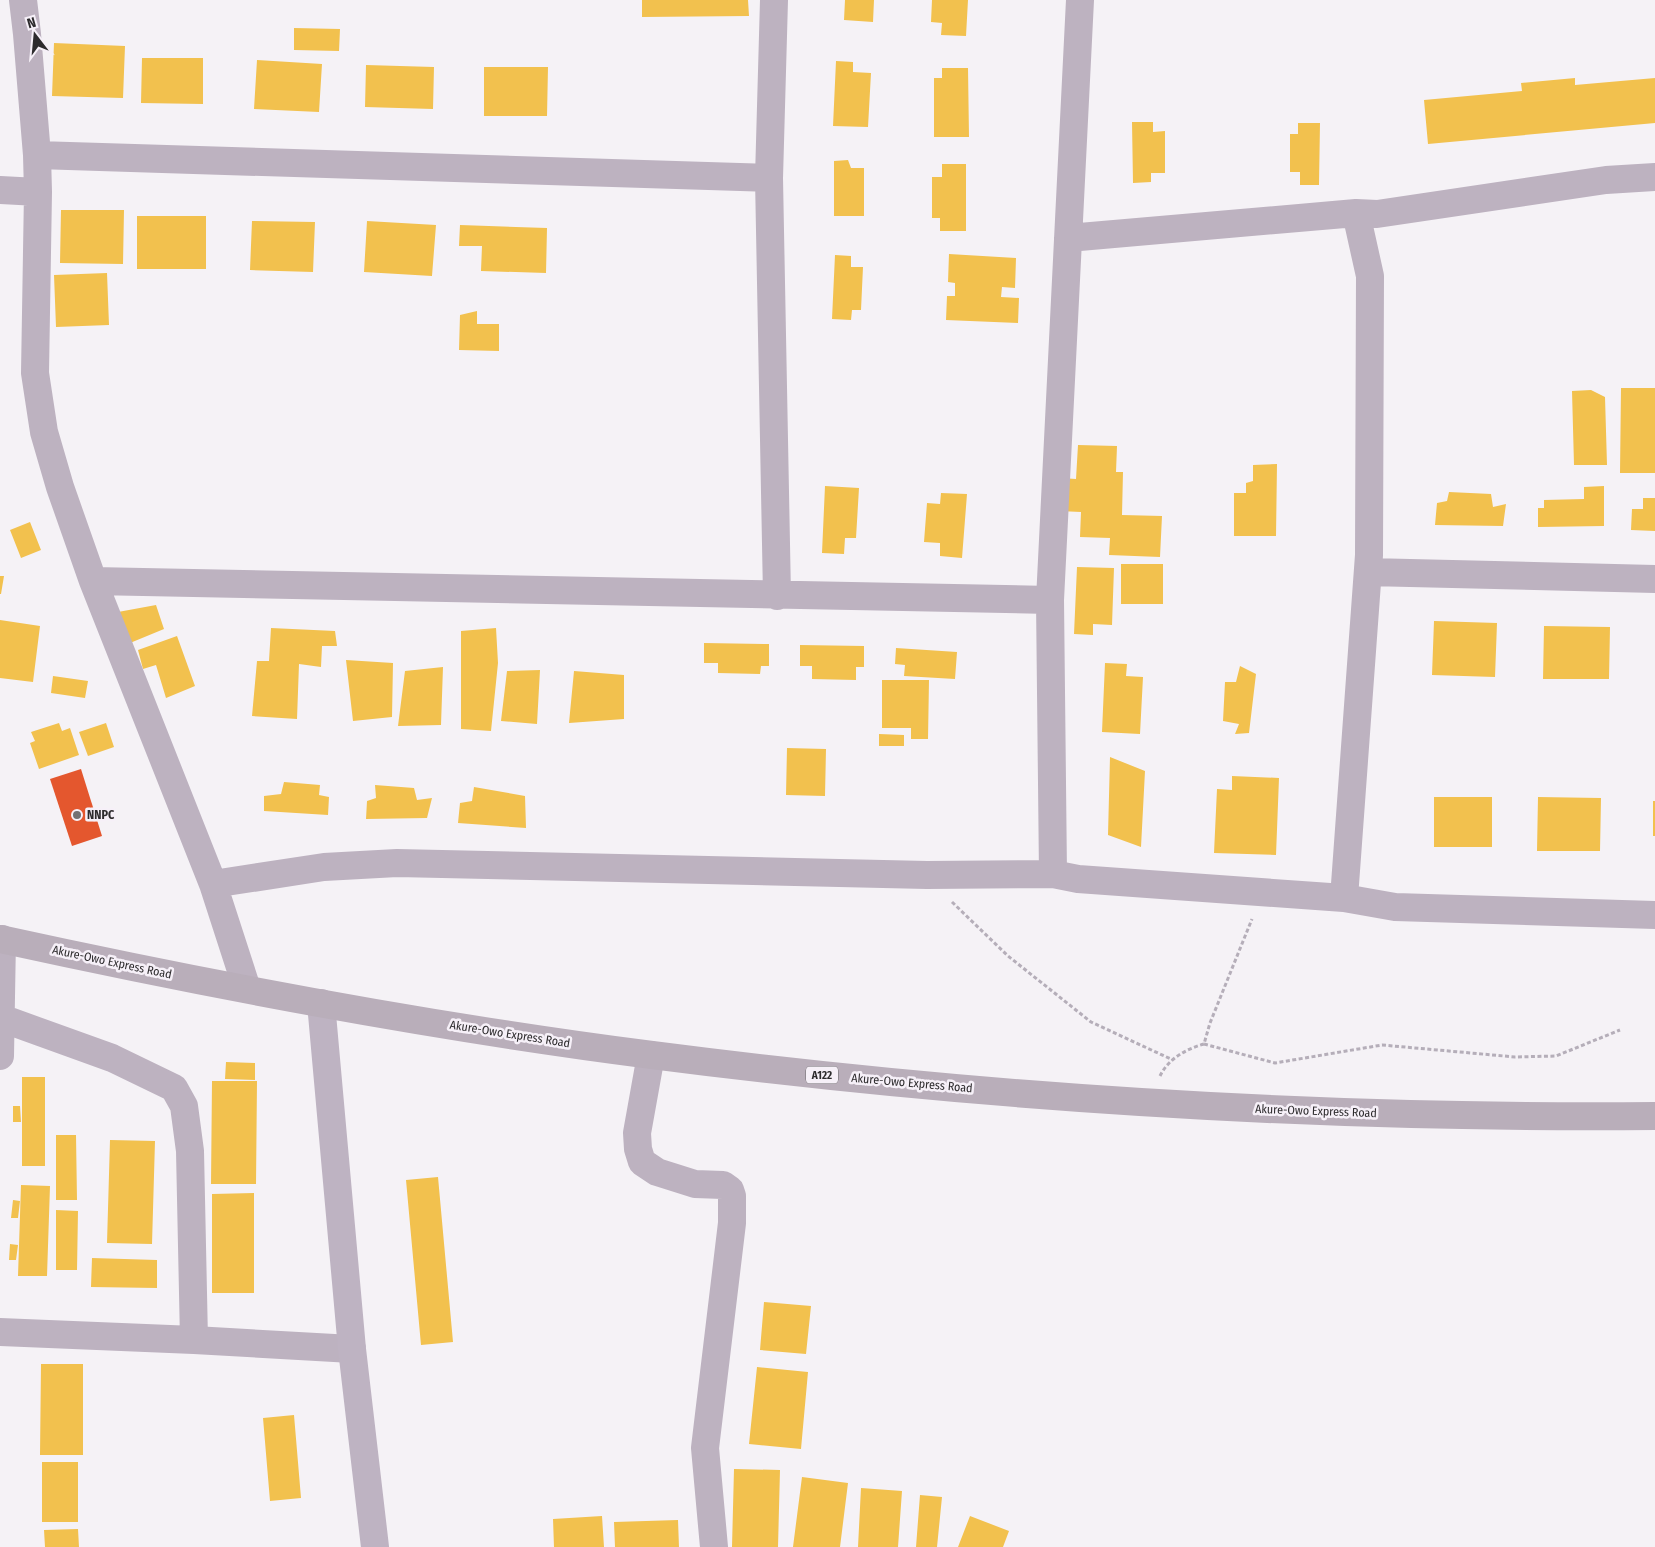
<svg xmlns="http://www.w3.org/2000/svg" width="1655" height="1547" viewBox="0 0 1655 1547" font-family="'Fira Sans Condensed',sans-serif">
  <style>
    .homes { fill: #f2c14e }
    .shops { fill: #e4572e }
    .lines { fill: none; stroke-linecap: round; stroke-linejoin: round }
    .path { stroke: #b5aeb9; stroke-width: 3; stroke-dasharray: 4 2.5; stroke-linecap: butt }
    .minor { stroke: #bdb2c0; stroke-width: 28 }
    .major { stroke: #beb3c2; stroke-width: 28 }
    .highway { stroke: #b9aeba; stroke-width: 28 }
    .poi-dot { fill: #737173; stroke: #f6f0f8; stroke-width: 2 }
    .labels { text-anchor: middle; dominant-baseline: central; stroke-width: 5; stroke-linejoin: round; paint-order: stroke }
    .shield { fill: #f6f0f8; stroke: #69666a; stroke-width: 1 }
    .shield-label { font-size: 11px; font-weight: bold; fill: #2d2b2d }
    .poi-label { font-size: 12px; font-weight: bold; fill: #2d2b2d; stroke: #f6f0f8; text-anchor: start }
    .street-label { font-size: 12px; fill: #2d2b2d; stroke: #f6f0f8 }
  </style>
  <rect width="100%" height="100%" fill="#f5f2f6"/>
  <!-- homes -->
  <path class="homes" d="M 642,0 L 748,0 L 749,16 L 642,17 Z
    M 845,0 L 874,0 L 873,22 L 844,20 Z
    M 932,0 L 968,0 L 966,36 L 941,35 L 942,23 L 931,22 Z
    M 294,28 L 340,29 L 339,51 L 294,50 Z
    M 54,43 L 125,46 L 123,98 L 52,96 Z
    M 142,58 L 203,58 L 203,104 L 141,103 Z
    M 257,60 L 322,64 L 319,112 L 254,109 Z
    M 836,61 L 853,62 L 853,72 L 871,73 L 868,127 L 833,126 Z
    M 366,65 L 434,67 L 433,109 L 365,107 Z
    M 484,67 L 548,67 L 547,116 L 484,116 Z
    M 942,68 L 968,68 L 969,137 L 934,137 L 934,78 L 942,78 Z
    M 1575,78 L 1575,85 L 1655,78 L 1655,123 L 1428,144 L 1424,100 L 1522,91 L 1521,83 Z
    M 1132,122 L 1153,122 L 1153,132 L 1165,131 L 1165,173 L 1151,173 L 1151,182 L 1133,183 Z
    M 1298,123 L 1320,123 L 1319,185 L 1300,185 L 1300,172 L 1290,172 L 1290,134 L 1298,134 Z
    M 848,160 L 851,168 L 864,168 L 864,216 L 834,216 L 834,161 Z
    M 942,164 L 966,164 L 966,231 L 940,231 L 940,218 L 932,218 L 932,177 L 942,177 Z
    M 61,210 L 124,210 L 123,264 L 60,263 Z
    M 137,216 L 206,216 L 206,269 L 137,269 Z
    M 252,221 L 315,222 L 313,272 L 250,270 Z
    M 367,221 L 436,225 L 432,276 L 364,272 Z
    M 460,225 L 547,228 L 546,273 L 481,271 L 482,246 L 459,246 Z
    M 949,254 L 1016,258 L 1015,288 L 1002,287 L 1001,297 L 1019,298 L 1018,323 L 946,320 L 947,296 L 955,296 L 955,283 L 948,282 Z
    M 835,255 L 851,256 L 851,267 L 863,267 L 861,310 L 852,310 L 851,320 L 832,319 Z
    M 107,273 L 109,325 L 56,327 L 54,275 Z
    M 477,311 L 477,324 L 499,324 L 499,351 L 459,350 L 460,315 Z
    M 1621,388 L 1655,388 L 1655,473 L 1620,473 Z
    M 1591,390 L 1605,397 L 1607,465 L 1574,465 L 1572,391 Z
    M 1078,445 L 1117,446 L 1116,472 L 1123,472 L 1122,515 L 1162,516 L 1160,557 L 1109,555 L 1110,538 L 1080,537 L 1081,512 L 1059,511 L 1061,478 L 1076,479 Z
    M 1277,464 L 1276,536 L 1234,536 L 1234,493 L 1246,493 L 1246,483 L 1253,481 L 1253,465 Z
    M 825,486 L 859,488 L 856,538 L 845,538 L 844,554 L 822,553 Z
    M 1604,486 L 1604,526 L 1538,527 L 1538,508 L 1544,508 L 1544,500 L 1584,499 L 1584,487 Z
    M 1449,492 L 1491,494 L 1493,507 L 1506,504 L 1503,526 L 1435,525 L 1437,503 L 1447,501 Z
    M 941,493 L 967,494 L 962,558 L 940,556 L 940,543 L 924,542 L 927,503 L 940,504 Z
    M 1643,498 L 1655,498 L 1655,531 L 1631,530 L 1632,509 L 1643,509 Z
    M 30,522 L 41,550 L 21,558 L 10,530 Z
    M 1121,564 L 1163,564 L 1163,604 L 1121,604 Z
    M 1077,567 L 1114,568 L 1112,625 L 1093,624 L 1093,635 L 1074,634 Z
    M 0,576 L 4,576 L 1,594 L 0,594 Z
    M 156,605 L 164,629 L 130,643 L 118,612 Z
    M 0,620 L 40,626 L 33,682 L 0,678 Z
    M 1434,621 L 1497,623 L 1495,677 L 1432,675 Z
    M 1544,626 L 1610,627 L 1609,679 L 1543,679 Z
    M 271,628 L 335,631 L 337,646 L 322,646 L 321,667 L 299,664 L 297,719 L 252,716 L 257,661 L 269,661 Z
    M 496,628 L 498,663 L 491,731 L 461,729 L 461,631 Z
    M 177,636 L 195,686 L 166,698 L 156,665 L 143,669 L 138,650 Z
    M 704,643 L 769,644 L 769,666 L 761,666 L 760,674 L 718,673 L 718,663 L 704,663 Z
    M 800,645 L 864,646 L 864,667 L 856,667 L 856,680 L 812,679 L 812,666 L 800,666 Z
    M 896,648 L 957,652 L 955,679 L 904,676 L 905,665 L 895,664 Z
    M 346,660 L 393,663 L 392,717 L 353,721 Z
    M 1105,663 L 1127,664 L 1126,676 L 1143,677 L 1140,734 L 1102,732 Z
    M 1240,666 L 1256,674 L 1249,733 L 1235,734 L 1239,724 L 1223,721 L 1225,682 L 1236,682 Z
    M 443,667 L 441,725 L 398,726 L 405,671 Z
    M 540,670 L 537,724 L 501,721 L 507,671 Z
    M 574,671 L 624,675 L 624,719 L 569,723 Z
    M 53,676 L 88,681 L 85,698 L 51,693 Z
    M 882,680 L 929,680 L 928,739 L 911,739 L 911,728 L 882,728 Z
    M 59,723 L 62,731 L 70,728 L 79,755 L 39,769 L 30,743 L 35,741 L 31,732 Z
    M 106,723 L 114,747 L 88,756 L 79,732 Z
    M 879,734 L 904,735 L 904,746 L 879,746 Z
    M 787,748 L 826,749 L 825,796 L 786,795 Z
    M 1110,757 L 1145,771 L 1141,847 L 1108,835 Z
    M 1232,776 L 1279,778 L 1276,855 L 1214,853 L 1217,789 L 1232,790 Z
    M 284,782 L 320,785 L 319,795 L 329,797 L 328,815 L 264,811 L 264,796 L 281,794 Z
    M 375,785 L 414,788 L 417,800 L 432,798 L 427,818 L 366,819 L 367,801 L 376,798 Z
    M 474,787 L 525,796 L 526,828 L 458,823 L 460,803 L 472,801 Z
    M 1434,797 L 1492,797 L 1492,847 L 1434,847 Z
    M 1538,797 L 1601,798 L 1600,851 L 1537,851 Z
    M 1653,801 L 1655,801 L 1655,836 L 1653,836 Z
    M 226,1062 L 255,1063 L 255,1080 L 225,1079 Z
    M 22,1077 L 45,1077 L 45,1166 L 22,1166 Z
    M 212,1081 L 257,1081 L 256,1184 L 211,1184 Z
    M 13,1106 L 20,1106 L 21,1122 L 13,1122 Z
    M 56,1135 L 76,1135 L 77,1200 L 56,1200 Z
    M 110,1140 L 155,1141 L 152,1244 L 107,1243 Z
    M 438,1177 L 453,1342 L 421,1345 L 406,1180 Z
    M 21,1185 L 50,1186 L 47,1276 L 18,1276 Z
    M 254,1193 L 254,1293 L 212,1293 L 212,1194 Z
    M 13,1200 L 20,1201 L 18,1218 L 11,1218 Z
    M 56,1210 L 78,1211 L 77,1270 L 56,1270 Z
    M 10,1244 L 18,1245 L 16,1260 L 9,1260 Z
    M 92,1258 L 157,1260 L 157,1288 L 91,1287 Z
    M 764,1302 L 811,1306 L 806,1354 L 760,1350 Z
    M 41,1364 L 83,1364 L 83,1455 L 40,1455 Z
    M 757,1367 L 808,1372 L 801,1449 L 749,1444 Z
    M 294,1415 L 301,1498 L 270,1501 L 263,1418 Z
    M 42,1462 L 78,1462 L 78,1522 L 42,1522 Z
    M 734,1469 L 780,1470 L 778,1547 L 732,1547 Z
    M 802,1477 L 848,1483 L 840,1547 L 793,1547 Z
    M 861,1488 L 902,1491 L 898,1547 L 858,1547 Z
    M 920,1495 L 942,1497 L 937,1547 L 916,1547 Z
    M 602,1516 L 604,1547 L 554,1547 L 553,1519 Z
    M 970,1516 L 1009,1531 L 1003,1547 L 958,1547 Z
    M 678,1520 L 679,1547 L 615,1547 L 614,1522 Z
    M 78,1529 L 79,1547 L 45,1547 L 44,1530 Z"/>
  <!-- shops -->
  <path class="shops" d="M 81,769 L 102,836 L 72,846 L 50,779 Z"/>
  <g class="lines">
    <!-- path -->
    <path class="path" d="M 952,902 L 1008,956 L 1091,1022 L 1173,1060
      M 1204,1044 L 1275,1063 L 1382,1045 L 1515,1057 L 1556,1056 L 1620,1030
      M 1160,1076 C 1168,1059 1186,1049 1204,1044 L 1210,1023 L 1252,919"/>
    <!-- minor -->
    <path class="minor" d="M 23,0 L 27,34 L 37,155 L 38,192 L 35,373 L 44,432 L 60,487 L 93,581 L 213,884 L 247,989
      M 774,0 L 769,178 L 777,596
      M 37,155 L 769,178
      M 0,190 L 38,192
      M 1068,238 L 1356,213 L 1377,214 L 1606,180 L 1655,177
      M 1368,572 L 1655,579
      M 93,581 L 1050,600
      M 1053,874 L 1050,600 L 1080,0
      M 213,884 L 324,867 L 397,863 L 927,875 L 1053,874 L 1078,879 L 1344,898 L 1395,907 L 1655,915
      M 1344,898 L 1369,555 L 1370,276 L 1356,213
      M 1,1018 L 112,1058 L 174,1088 L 184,1106 L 190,1151 L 194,1340
      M 651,1055 L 637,1133 L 638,1149 L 642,1162 L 657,1172 L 695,1184 L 723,1185 L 730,1190 L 732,1196 L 732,1223 L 705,1448 L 714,1547
      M 0,1056 L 2,939
      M 0,1332 L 194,1340 L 352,1349"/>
    <!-- major -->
    <path class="major" d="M 321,1003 L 352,1349 L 375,1547"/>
    <!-- highway -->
    <path class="highway" d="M 0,939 C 215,986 433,1027 652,1055 C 984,1098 1320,1119 1655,1116"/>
  </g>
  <!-- markers -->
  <circle class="poi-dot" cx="77" cy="815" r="5"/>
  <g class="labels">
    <!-- shield labels -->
    <rect class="shield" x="806" y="1066.5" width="32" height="17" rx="4"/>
    <g class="shield-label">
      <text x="822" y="1075">A122</text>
    </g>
    <!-- poi labels -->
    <g class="poi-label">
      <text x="87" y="815">NNPC</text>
    </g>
    <!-- street labels -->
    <g class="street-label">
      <text transform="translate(112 962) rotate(12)">Akure-Owo Express Road</text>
      <text transform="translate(510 1034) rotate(9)">Akure-Owo Express Road</text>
      <text transform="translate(912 1083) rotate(5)">Akure-Owo Express Road</text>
      <text transform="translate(1316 1111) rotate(2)">Akure-Owo Express Road</text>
    </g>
  </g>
  <!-- north arrow -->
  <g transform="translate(35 35) rotate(344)" stroke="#f6f0f8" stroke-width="4" paint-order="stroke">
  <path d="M0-4L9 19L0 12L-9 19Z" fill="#2d2b2d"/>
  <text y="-8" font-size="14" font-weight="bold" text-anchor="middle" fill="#2d2b2d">N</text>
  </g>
</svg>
